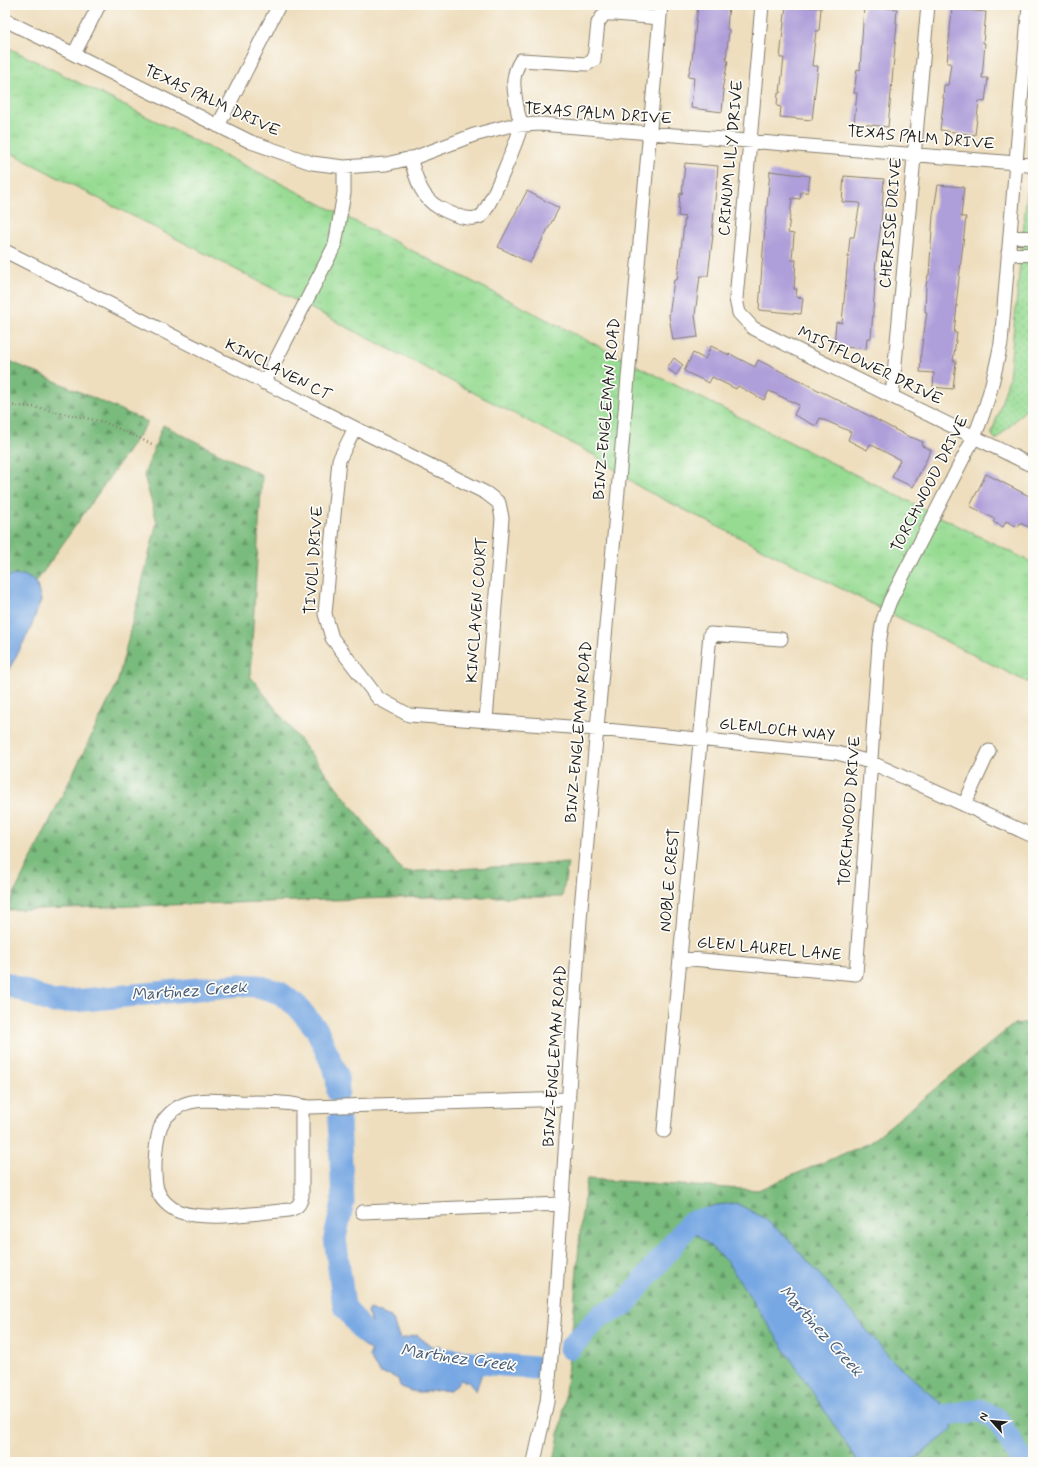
<svg xmlns="http://www.w3.org/2000/svg" width="1038" height="1467" viewBox="0 0 1038 1467" font-family="Mynerve,sans-serif">
  <style>
    .grass { fill: url(#grass-tufts); stroke: #5a7c58 }
    .forest { fill: url(#forest-firs); stroke: #4a6c4c }
    .park { fill: url(#park-dots); stroke: #5a7c58 }
    .water { fill: #78a8e3; stroke: #4a6280 }
    .lines { fill: none; stroke-linecap: round; stroke-linejoin: round }
    .river { stroke: #78a8e3; stroke-width: 23 }
    .building { fill: #ae9ed9 }
    .minor-casing { stroke: #857d6d; stroke-width: 15 }
    .path { stroke: #857d6d; stroke-width: 2.5; stroke-dasharray: 1 3; stroke-linecap: butt }
    .minor { stroke: #fff; stroke-width: 13 }
    .labels { text-anchor: middle; dominant-baseline: central; stroke-width: 3.5; stroke-linejoin: round; paint-order: stroke }
    .street-label { font-size: 16px; fill: #1c1c1c; stroke: #fdfcf7 }
    .water-label { font-size: 17px; font-style: italic; fill: #455b76; stroke: #fdfcf7 }
  </style>
  <defs>
    <pattern id="grass-tufts" width="24" height="20" patternUnits="userSpaceOnUse"><rect width="24" height="20" fill="#97db93"/><path d="M3 7l-1-3M5 7V3M7 7l1-3M15 17l-1-3M17 17v-4M19 17l1-3" fill="none" stroke="#82bb7e"/></pattern>
    <pattern id="forest-firs" width="22" height="20" patternUnits="userSpaceOnUse"><rect width="22" height="20" fill="#79bb7d"/><path d="M5 1l3.5 6h-7zM16 11l3.5 6h-7z" fill="#629766"/></pattern>
    <pattern id="park-dots" width="8" height="8" patternUnits="userSpaceOnUse"><rect width="8" height="8" fill="#97db93"/><path d="M2 2h.1M6 6h.1" fill="none" stroke="#82bb7e" stroke-width="1.8" stroke-linecap="round"/></pattern>
  </defs>
  <rect width="100%" height="100%" fill="#fdfcf7"/>
  <filter id="ink" filterUnits="userSpaceOnUse"><feTurbulence type="fractalNoise" baseFrequency=".025" numOctaves="2"/><feDisplacementMap in="SourceGraphic" scale="8" xChannelSelector="R" yChannelSelector="G"/><feConvolveMatrix kernelMatrix="1 2 1 2 8 2 1 2 1" color-interpolation-filters="sRGB"/></filter>
  <filter id="wash" filterUnits="userSpaceOnUse"><feTurbulence type="fractalNoise" baseFrequency=".012" numOctaves="4" result="noise"/><feDisplacementMap in="SourceGraphic" scale="16" xChannelSelector="R" yChannelSelector="G"/><feGaussianBlur stdDeviation="0.9" result="paint"/><feColorMatrix in="noise" values="0 0 0 0 0 0 0 0 0 0 0 0 0 0 0 0 0 1.4 0 .05"/><feComposite in="paint" operator="in"/></filter>
  <g filter="url(#wash)">
    <rect width="100%" height="100%" fill="#eedebe"/>
    <!-- grass -->
    <path class="grass" d="M 5,46 L 278,182 L 649,372 L 1033,563 L 1033,685 L 641,488 L 594,455 L 5,150 Z"/>
    <!-- forest -->
    <path class="forest" d="M 5,359 L 148,422 L 36,582 L 5,583 Z
      M 163,425 L 262,475 L 250,676 L 403,872 L 568,863 L 562,897 L 425,897 L 6,910 L 117,684 L 157,522 L 144,475 Z
      M 1033,1022 L 1033,1462 L 554,1462 L 563,1413 L 573,1319 L 581,1220 L 587,1179 L 758,1190 L 869,1143 L 1014,1024 Z"/>
    <!-- park -->
    <path class="park" d="M 1033,181 L 1033,402 L 996,440 L 992,435 L 992,433 L 1009,378 L 1027,191 L 1029,185 Z"/>
    <!-- water -->
    <path class="water" d="M 24,575 L 36,582 L 41,600 L 30,630 L 5,677 L 5,576 Z
      M 736,1203 L 764,1218 L 787,1238 L 828,1284 L 891,1359 L 941,1403 L 953,1429 L 919,1456 L 908,1462 L 858,1462 L 728,1263 L 706,1242 L 687,1227 L 696,1212 L 716,1205 Z
      M 369,1309 L 391,1317 L 400,1339 L 417,1335 L 432,1347 L 440,1345 L 450,1358 L 479,1360 L 481,1376 L 476,1391 L 468,1382 L 461,1380 L 450,1391 C 430,1388 420,1398 400,1386 L 398,1379 L 390,1375 L 380,1373 L 369,1357 L 371,1351 L 360,1343 L 349,1327 L 368,1344 L 380,1340 L 367,1312 Z"/>
    <g class="lines">
      <!-- river -->
      <path class="river" d="M 5,983 L 52,1002 L 84,1000 L 239,985 L 258,986 L 280,993 L 297,1006 L 317,1030 L 337,1075 L 338,1092
        M 339,1121 L 343,1202 L 335,1238 L 344,1306 L 364,1332 L 399,1352 L 405,1353
        M 570,1348 L 601,1315 L 623,1306 L 691,1222 L 716,1218
        M 449,1360 L 535,1368
        M 916,1415 L 936,1417 L 979,1410 L 996,1418 L 1018,1454 L 1021,1462"/>
    </g>
    <g id="blocks">
      <!-- building -->
      <path class="building" d="M 698,5 L 729,5 L 727,29 L 729,30 L 726,60 L 728,61 L 722,90 L 724,90 L 722,112 L 691,108 L 694,78 L 688,77 L 692,60 Z
        M 786,5 L 821,8 L 819,31 L 816,31 L 812,66 L 818,66 L 812,120 L 780,117 L 781,107 L 777,106 L 778,93 L 780,93 L 784,58 L 780,58 Z
        M 864,6 L 897,9 L 896,23 L 897,23 L 888,127 L 854,123 L 857,93 L 854,93 L 857,69 L 860,70 Z
        M 952,9 L 986,12 L 983,43 L 985,43 L 982,78 L 988,78 L 985,102 L 979,101 L 975,135 L 940,130 L 944,98 L 943,98 L 944,85 L 948,85 L 951,63 L 947,63 Z
        M 685,163 L 718,166 L 712,235 L 713,235 L 708,276 L 700,276 L 695,315 L 698,337 L 673,340 L 669,316 L 674,280 L 677,280 L 685,217 L 678,216 L 680,193 L 682,194 Z
        M 770,171 L 810,176 L 808,192 L 801,192 L 800,199 L 792,198 L 788,233 L 794,234 L 792,260 L 796,260 L 794,289 L 797,289 L 796,297 L 803,298 L 801,314 L 759,310 L 763,251 Z
        M 844,176 L 884,179 L 881,224 L 875,270 L 876,270 L 871,338 L 867,338 L 866,349 L 834,346 L 836,322 L 842,323 L 850,237 L 854,237 L 860,203 L 842,202 Z
        M 938,185 L 964,187 L 961,217 L 966,217 L 956,305 L 957,305 L 954,333 L 957,333 L 953,361 L 956,361 L 953,389 L 933,387 L 934,373 L 920,372 L 921,352 L 927,312 L 925,312 L 926,286 L 928,275 L 929,275 L 933,215 Z
        M 527,191 L 559,208 L 530,263 L 498,247 Z
        M 711,346 L 729,355 L 730,354 L 755,367 L 758,360 L 856,409 L 911,438 L 911,437 L 923,442 L 922,446 L 931,450 L 913,487 L 892,477 L 900,460 L 870,444 L 867,450 L 848,440 L 851,432 L 820,418 L 816,426 L 794,415 L 799,405 L 769,391 L 764,400 L 738,386 L 736,389 L 712,377 L 709,383 L 684,371 L 693,353 L 705,359 Z
        M 674,358 L 683,365 L 676,375 L 667,368 Z
        M 986,474 L 1033,498 L 1033,529 L 1020,523 L 1018,527 L 1006,521 L 1003,527 L 993,522 L 995,519 L 970,506 Z"/>
    </g>
  </g>
  <g filter="url(#ink)">
    <use href="#blocks" fill-opacity="0" stroke="#857d6d" stroke-width="1"/>
    <g class="lines">
      <!-- minor casing -->
      <g class="minor-casing">
        <path id="minor" d="M 762,5 L 736,299 L 739,313 L 753,328 L 1033,466
          M 5,20 L 251,142 L 312,163 L 344,167 L 386,164 L 416,157 L 474,135 L 508,126 L 540,124 L 1016,163 L 1033,166
          M 74,54 L 99,5
          M 218,126 L 279,5
          M 410,158 C 416,176 420,197 438,207 C 449,213 469,223 481,216 C 488,212 520,135 521,125 C 521,121 519,116 518,113 C 515,93 509,78 521,60 L 587,64 L 594,60 L 598,23 L 604,14 L 616,14 L 659,18
          M 1010,236 L 1033,238
          M 5,251 L 355,428 L 486,493 L 499,503 L 502,518 L 486,720
          M 1008,253 L 1033,255
          M 264,383 L 335,245 L 344,193 L 344,167
          M 892,396 L 928,5
          M 355,428 L 339,460 L 325,614 L 332,638 L 378,698 L 409,715 L 597,729 L 837,753 L 870,762 L 1033,836
          M 964,805 L 989,751
          M 680,958 L 856,974 L 879,644 L 883,620 L 890,601 L 974,437 C 988,405 994,377 1001,343 L 1029,5
          M 302,1106 L 302,1196 C 300,1205 297,1208 289,1210 C 260,1213 205,1221 180,1212 C 169,1208 160,1199 157,1189 C 153,1173 155,1133 164,1120 C 168,1115 174,1109 180,1106 C 196,1097 221,1101 240,1102 C 254,1102 268,1102 282,1103 C 291,1103 300,1106 309,1107 L 569,1099
          M 664,1131 L 710,634 L 781,639
          M 362,1212 L 562,1204
          M 534,1462 L 547,1402 L 554,1323 L 580,920 L 661,5"/>
      </g>
      <!-- path -->
      <path class="path" d="M 5,405 L 33,407 L 104,422 L 154,445"/>
      <!-- minor -->
      <use href="#minor" class="minor"/>
    </g>
  </g>
  <g class="labels">
    <!-- street labels -->
    <g class="street-label">
      <text transform="translate(212 101) rotate(25)">TEXAS PALM DRIVE</text>
      <text transform="translate(598 114) rotate(4)">TEXAS PALM DRIVE</text>
      <text transform="translate(921 138) rotate(5)">TEXAS PALM DRIVE</text>
      <text transform="translate(731 158) rotate(-85)">CRINUM LILY DRIVE</text>
      <text transform="translate(891 223) rotate(-85)">CHERISSE DRIVE</text>
      <text transform="translate(870 366) rotate(26)">MISTFLOWER DRIVE</text>
      <text transform="translate(278 370) rotate(27)">KINCLAVEN CT</text>
      <text transform="translate(607 409) rotate(-85)">BINZ-ENGLEMAN ROAD</text>
      <text transform="translate(930 484) rotate(-63)">TORCHWOOD DRIVE</text>
      <text transform="translate(314 560) rotate(-86)">TIVOLI DRIVE</text>
      <text transform="translate(477 610) rotate(-86)">KINCLAVEN COURT</text>
      <text transform="translate(777 730) rotate(6)">GLENLOCH WAY</text>
      <text transform="translate(579 732) rotate(-85)">BINZ-ENGLEMAN ROAD</text>
      <text transform="translate(850 811) rotate(-86)">TORCHWOOD DRIVE</text>
      <text transform="translate(670 880) rotate(-85)">NOBLE CREST</text>
      <text transform="translate(769 949) rotate(5)">GLEN LAUREL LANE</text>
      <text transform="translate(555 1056) rotate(-86)">BINZ-ENGLEMAN ROAD</text>
    </g>
    <!-- water labels -->
    <g class="water-label">
      <text transform="translate(189 991) rotate(-4)">Martinez Creek</text>
      <text transform="translate(821 1331) rotate(48)">Martinez Creek</text>
      <text transform="translate(458 1358) rotate(8)">Martinez Creek</text>
    </g>
  </g>
  <!-- margin -->
  <rect width="1038" height="1467" fill="none" stroke="#fdfcf7" stroke-width="20"/>
  <!-- north arrow -->
  <g transform="translate(992 1421) rotate(297)" stroke="#fdfcf7" stroke-width="3" paint-order="stroke">
  <path d="M0-3L7 15L0 10L-7 15Z" fill="#1c1c1c"/>
  <text y="-6" font-size="11" font-weight="bold" text-anchor="middle" fill="#1c1c1c">N</text>
  </g>
</svg>
